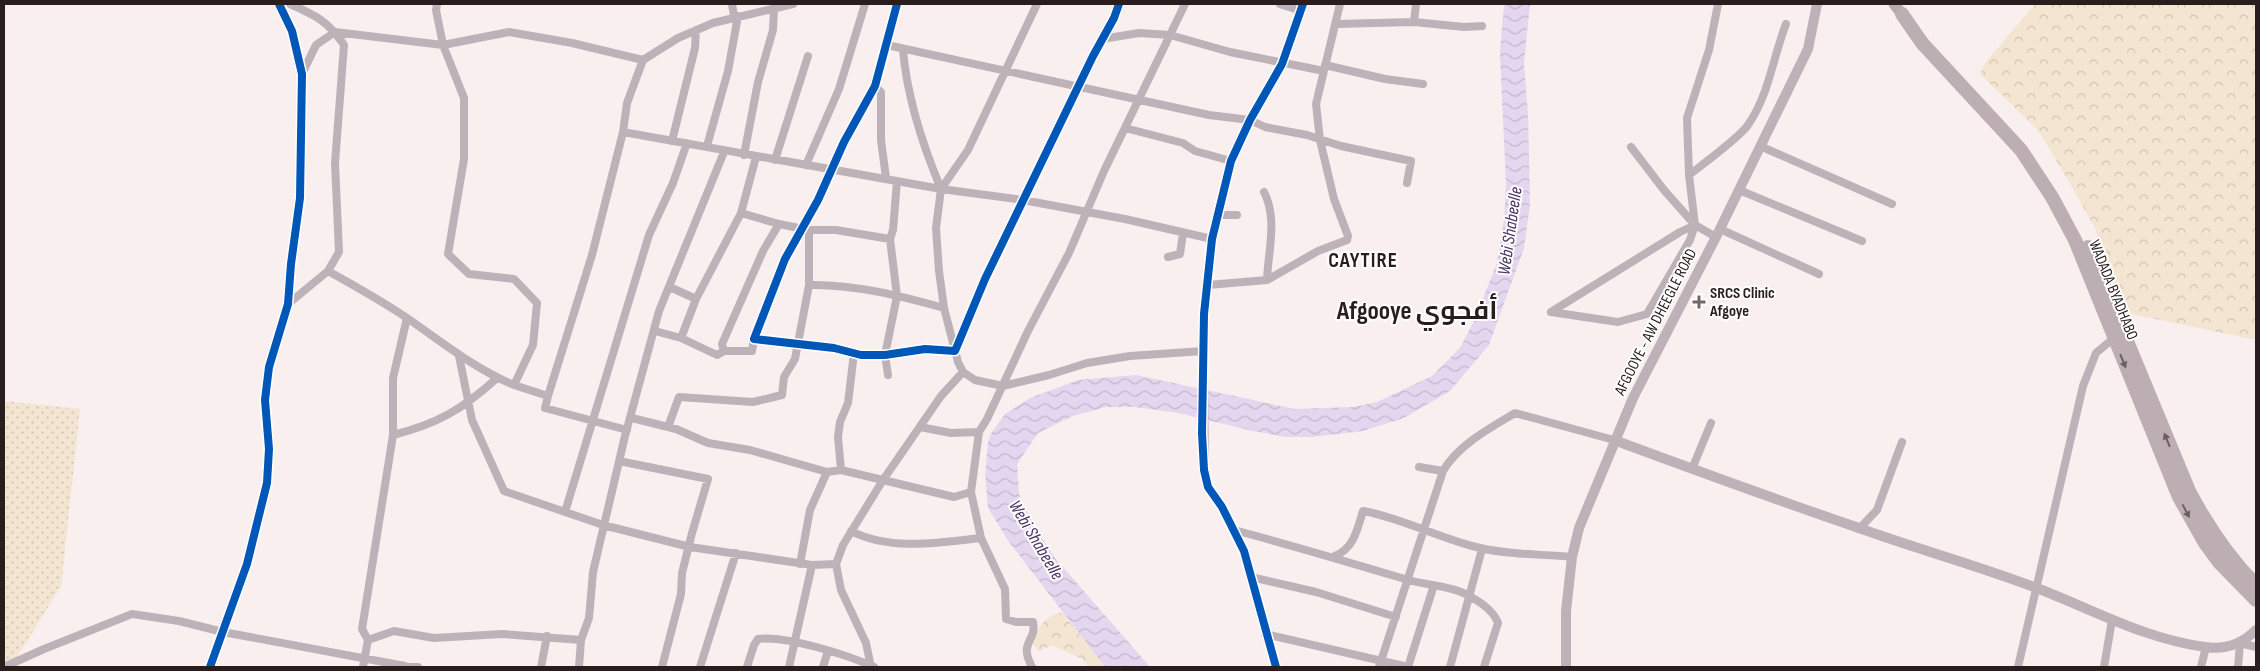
<svg xmlns="http://www.w3.org/2000/svg" width="2260" height="671" viewBox="0 0 2260 671" font-family="'Sofia Sans Condensed',Cairo,sans-serif">
  <style>
    .grass { fill: url(#grass-dots) }
    .forest { fill: url(#forest-crowns) }
    .water { fill: url(#water-waves) }
    .lines { fill: none; stroke-linecap: round; stroke-linejoin: round }
    .street { stroke: #beb2b9; stroke-width: 8 }
    .secondary { stroke: #beb1b8; stroke-width: 10 }
    .primary { stroke: #b8a9b1; stroke-width: 11 }
    .highway { stroke: #bdaeb4; stroke-width: 14 }
    .cycleway-casing { stroke: #fff; stroke-width: 11 }
    .cycleway { stroke: #0057b8; stroke-width: 8 }
    .oneway { fill: #6c5e62 }
    .poi-dot { fill: #726667; stroke: #fff; stroke-width: 2 }
    .labels { text-anchor: middle; dominant-baseline: central; stroke-width: 4; stroke-linejoin: round; paint-order: stroke }
    .street-label { font-size: 16px; fill: #291d1e; stroke: #fff }
    .poi-label { font-size: 16px; font-weight: bold; fill: #291d1e; stroke: #fff; text-anchor: start }
    .water-label { font-size: 18px; font-style: italic; fill: #4b3362; stroke: #fff }
    .district-label { font-size: 21px; font-weight: bold; letter-spacing: 1px; fill: #291d1e; stroke: #fff }
    .town-label { font-size: 26px; font-weight: bold; fill: #291d1e; stroke: #fff }
  </style>
  <defs>
    <pattern id="grass-dots" width="8" height="8" patternUnits="userSpaceOnUse" patternTransform="scale(1.25)"><rect width="8" height="8" fill="#f3e5d2"/><path d="M2 2h.1M6 6h.1" fill="none" stroke="#d0c4b4" stroke-width="1.8" stroke-linecap="round"/></pattern>
    <pattern id="forest-crowns" width="20" height="18" patternUnits="userSpaceOnUse" patternTransform="scale(1.25)"><rect width="20" height="18" fill="#f3e5d2"/><path d="M2 6a3 3 0 1 1 6 0M12 15a3 3 0 1 1 6 0" fill="none" stroke="#d0c4b4"/></pattern>
    <pattern id="water-waves" width="16" height="10" patternUnits="userSpaceOnUse" patternTransform="scale(1.25)"><rect width="16" height="10" fill="#e4d6ef"/><path d="M0 5q4-4 8 0t8 0" fill="none" stroke="#c4b7cc"/></pattern>
  </defs>
  <rect width="100%" height="100%" fill="#faefef"/>
  <!-- grass -->
  <path class="grass" d="M 4,401 L 80,409 L 61,586 L 11,667 L 4,667 Z"/>
  <!-- forest -->
  <path class="forest" d="M 2035,4 L 2256,4 L 2256,340 L 2122,312 L 2095,228 L 2069,182 L 2038,130 L 1980,74 L 1985,63 Z
    M 1062,612 L 1105,667 L 1089,667 L 1082,659 L 1052,645 L 1039,651 L 1032,643 C 1039,626 1044,617 1062,612 Z"/>
  <!-- water -->
  <path class="water" d="M 1504,4 L 1530,4 L 1524,64 L 1528,114 L 1530,204 L 1524,248 L 1489,345 L 1450,391 L 1404,418 L 1363,431 L 1312,437 L 1285,437 L 1253,431 L 1178,413 L 1135,407 L 1106,407 L 1073,416 L 1038,433 L 1017,464 L 1019,494 L 1034,526 L 1055,558 L 1150,667 L 1105,667 L 1009,542 L 988,508 L 985,475 L 988,442 L 992,432 L 1005,414 L 1030,398 L 1078,380 L 1136,375 L 1295,409 L 1354,407 L 1377,402 L 1432,376 L 1460,348 L 1474,321 L 1497,263 L 1504,220 L 1506,186 L 1500,53 Z"/>
  <g class="lines">
    <!-- street -->
    <path class="street" d="M 732,4 L 734,16
      M 897,4 L 875,86 L 844,142 L 818,200 L 785,259 L 754,339 L 834,348 L 861,355 L 885,355 L 925,349 L 955,351 L 985,279 L 1093,56 L 1114,18 L 1119,4
      M 1037,4 L 968,150 L 941,189 L 936,228 L 939,271 L 944,308 L 958,362 L 963,372 L 975,380 L 1003,386 L 1049,375 L 1087,363 L 1130,356 L 1203,351
      M 1280,4 L 1301,11
      M 1414,22 L 1416,4
      M 1336,24 L 1414,22 L 1464,27 L 1482,26
      M 1102,39 L 1139,33 L 1170,35 L 1230,52 L 1324,71
      M 887,45 L 1209,115 L 1250,120 L 1265,127 L 1307,135 L 1341,146 L 1411,161 L 1407,183
      M 903,50 C 907,97 923,146 941,189
      M 1325,65 L 1385,79 L 1423,84
      M 302,74 L 316,45 L 335,32 L 443,45 L 509,32 L 572,43 L 643,60
      M 875,86 L 881,92 L 881,140 L 886,178
      M 1125,128 L 1183,143 L 1195,151 L 1231,161
      M 623,132 L 941,189 L 1023,200 L 1125,219 L 1212,239
      M 672,141 L 695,48 L 696,30
      M 707,146 L 728,71 L 738,16
      M 1760,146 L 1892,204
      M 1631,147 L 1664,190 L 1695,225 L 1716,237
      M 744,155 L 758,82 L 773,30 L 774,8
      M 775,160 L 808,56
      M 806,165 L 839,89 L 865,4
      M 1689,175 L 1687,118 L 1709,50 L 1718,4
      M 1739,190 L 1862,241
      M 1264,192 C 1278,219 1268,251 1267,280
      M 741,213 L 779,224 L 809,230 L 836,230 L 890,239
      M 1219,215 L 1237,215
      M 1720,229 L 1819,274
      M 1168,257 L 1180,254 L 1183,233
      M 328,271 C 355,286 382,301 407,318 C 442,342 475,369 514,385 L 533,345 L 537,303 L 514,279 L 469,274 L 448,254 L 464,159 L 464,98 L 443,45 L 436,10 L 437,4
      M 809,285 C 854,284 901,296 944,308
      M 1208,285 L 1267,280 L 1318,251 L 1347,240 L 1348,236 L 1334,199 L 1320,140 L 1316,104 L 1340,4
      M 670,287 L 696,299
      M 288,304 L 328,271 L 339,252 L 335,163 L 344,45 C 328,21 315,15 290,4
      M 1551,312 L 1618,322 L 1647,314 L 1690,240 L 1695,225 L 1689,175 C 1703,164 1740,137 1748,125 C 1769,95 1773,57 1786,24
      M 1551,312 L 1680,232 L 1695,225
      M 655,331 L 681,338 L 717,355 L 724,351
      M 681,338 L 696,299 L 741,213 L 756,157
      M 754,339 L 752,351 L 724,351 L 722,344 L 763,251 L 779,224
      M 459,356 L 472,420 L 504,491 L 603,525 L 690,547 L 812,565 L 836,564
      M 1203,368 L 1204,314 L 1212,239 L 1231,161 L 1250,120 L 1282,64 L 1303,4
      M 888,375 L 885,355 L 897,296 L 890,239 L 893,230 L 897,181
      M 514,385 L 548,396 L 592,255 L 623,132 L 627,103 L 643,60 L 678,38 L 713,23 L 793,4
      M 548,396 L 545,408 L 627,430
      M 632,418 L 676,429 L 708,443 L 750,450 L 827,472 L 841,470 L 954,497 L 971,492
      M 668,427 L 679,397 L 753,402 L 782,395 L 784,377 L 795,359 L 809,285 L 809,230
      M 920,427 L 951,433 L 979,432
      M 393,435 C 437,424 463,409 497,378
      M 619,461 L 708,479 L 692,533 L 682,573 L 681,594 L 662,667
      M 1419,467 L 1443,471
      M 1692,469 L 1711,423
      M 841,470 L 838,437 L 840,422 L 848,403 L 854,353
      M 565,512 L 649,235 L 673,183 L 687,143
      M 1859,529 L 1877,510 L 1902,442
      M 1234,530 C 1291,545 1348,562 1405,579 C 1427,586 1451,585 1471,597 C 1482,603 1494,612 1498,623 L 1484,667
      M 851,531 C 890,551 938,543 981,538
      M 1335,556 C 1354,548 1357,530 1363,511 C 1403,518 1440,539 1480,548 C 1509,555 1542,554 1572,557
      M 800,564 L 810,510 L 827,472
      M 1251,577 L 1316,592 L 1396,617
      M 1265,634 L 1408,667
      M 368,640 L 394,631 L 434,638 L 502,634 L 581,640
      M 4,667 L 44,649 L 132,614 L 179,621 L 223,632 L 405,666
      M 210,667 L 247,564 L 267,483 L 269,449 L 265,400 L 269,367 L 288,304 L 291,264 L 300,198 L 302,74 L 292,31 L 279,4
      M 363,667 L 368,640 L 362,629 L 393,435 L 393,378 L 407,318
      M 403,667 L 418,667
      M 541,667 L 547,636
      M 579,667 L 581,640 L 589,618 L 593,572 L 625,436 L 659,311 L 724,152
      M 700,667 L 736,553
      M 747,667 L 754,645 L 758,639 C 785,635 848,655 874,667
      M 789,667 L 812,565
      M 823,667 L 828,651
      M 871,667 L 866,643 L 841,590 L 836,564 L 843,545 L 883,480 L 941,396 L 963,372
      M 1032,667 C 1018,641 1037,642 1033,622 L 1016,622 L 1006,619 L 1005,589 L 981,538 L 971,492 L 979,432 L 987,419 L 1028,331 L 1069,253 L 1104,171 L 1185,4
      M 1379,667 L 1443,471 C 1458,445 1490,428 1515,413 L 1614,440
      M 1408,667 L 1434,585
      M 1450,667 L 1482,549
      M 2018,667 L 2083,386 L 2096,353 L 2114,338
      M 2104,667 L 2112,620
      M 2201,667 L 2206,647
      M 2238,667 L 2240,643 L 2256,647"/>
    <!-- secondary -->
    <path class="secondary" d="M 1203,368 L 1204,470 L 1208,487 L 1222,507 L 1244,551 L 1276,667
      M 1614,440 C 1695,470 1777,500 1859,528 C 1917,549 1976,565 2034,587 C 2090,608 2144,639 2205,647 C 2224,650 2242,644 2256,630
      M 1566,667 L 1566,611 L 1572,557 L 1579,528 L 1633,398 L 1716,237 L 1808,49 L 1817,4"/>
    <!-- primary -->
    <path class="primary" d="M 1894,4 L 1902,14"/>
    <!-- highway -->
    <path class="highway" d="M 1902,14 L 1922,43 L 2021,150 L 2052,197 L 2075,240 L 2179,497 L 2205,543 L 2219,562 L 2256,600
      M 2088,247 L 2189,491 C 2208,527 2228,557 2256,585"/>
    <!-- cycleway casing -->
    <g class="cycleway-casing">
      <path id="cycleway" d="M 897,4 L 875,86 L 844,142 L 818,200 L 785,259 L 754,339 L 834,348 L 861,355 L 885,355 L 925,349 L 955,351 L 985,279 L 1093,56 L 1114,18 L 1119,4
        M 210,667 L 247,564 L 267,483 L 269,449 L 265,400 L 269,367 L 288,304 L 291,264 L 300,198 L 302,74 L 292,31 L 279,4
        M 1276,667 L 1244,551 L 1222,507 L 1208,487 L 1204,470 L 1202,433 L 1204,314 L 1212,239 L 1231,161 L 1250,120 L 1282,64 L 1303,4"/>
    </g>
    <!-- cycleway -->
    <use href="#cycleway" class="cycleway"/>
  </g>
  <!-- one-way arrows -->
  <defs><path id="oneway-solid" d="M-6-.8H1V-3.2L6.5 0L1 3.2V.8H-6Z" transform="scale(1.25)"/></defs>
  <g class="oneway">
    <use href="#oneway-solid" transform="translate(2123 361) rotate(68)"/>
    <use href="#oneway-solid" transform="translate(2167 440) rotate(-112)"/>
    <use href="#oneway-solid" transform="translate(2186 511) rotate(62)"/>
  </g>
  <!-- markers -->
  <path class="poi-dot" d="M1696.5 294.5h5v5h5v5h-5v5h-5v-5h-5v-5h5z"/>
  <g class="labels">
    <!-- street labels -->
    <g class="street-label">
      <text transform="translate(2113 290) rotate(68)">WADADA BYADHABO</text>
      <text transform="translate(1656 322) rotate(-63)">AFGOOYE - AW DHEEGLE ROAD</text>
    </g>
    <!-- poi labels -->
    <g class="poi-label">
      <text x="1710" y="293">SRCS Clinic<tspan x="1710" dy="18">Afgoye</tspan></text>
    </g>
    <!-- water labels -->
    <g class="water-label">
      <text transform="translate(1510 231) rotate(-82)">Webi Shabeelle</text>
      <text transform="translate(1036 540) rotate(59)">Webi Shabeelle</text>
    </g>
    <!-- district labels -->
    <g class="district-label">
      <text x="1363" y="260">CAYTIRE</text>
    </g>
    <!-- town labels -->
    <g class="town-label">
      <text x="1417" y="311">Afgooye أفجوي</text>
    </g>
  </g>
  <!-- border -->
  <rect width="2260" height="671" fill="none" stroke="#291d1e" stroke-width="10"/>
</svg>
